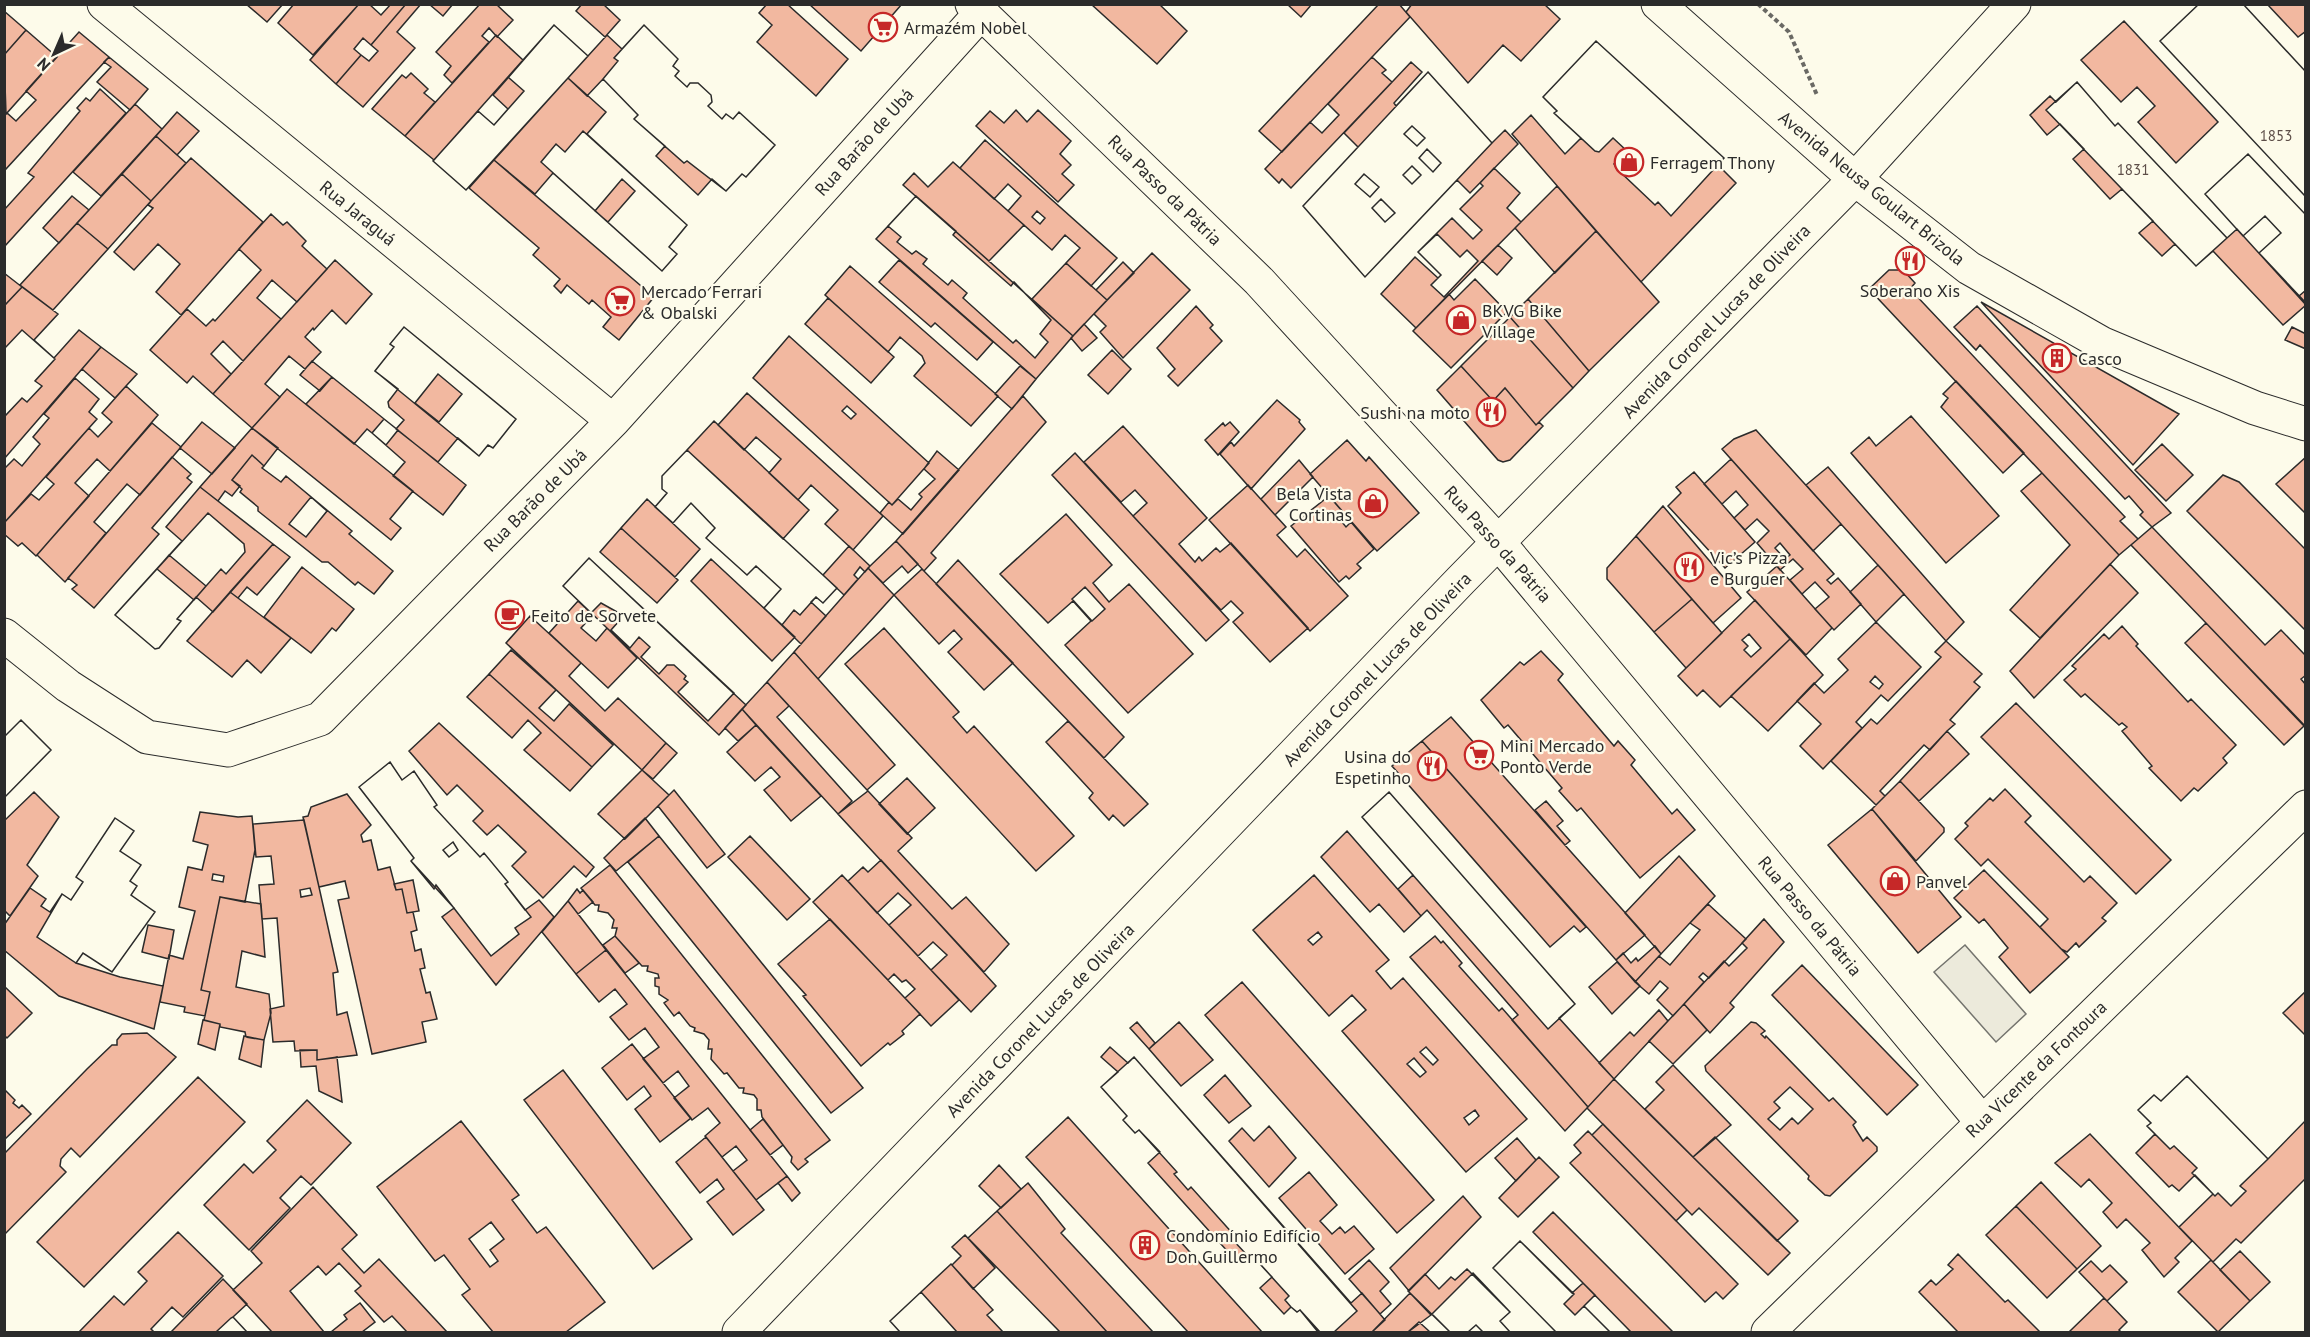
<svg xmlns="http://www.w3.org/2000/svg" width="2310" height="1337" viewBox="0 0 2310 1337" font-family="'PT Sans',sans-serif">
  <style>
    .parking { fill: #eceadb; stroke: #74746e; stroke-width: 1.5 }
    .building { fill: #f2b8a0; stroke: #2b2b2b; stroke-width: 1.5; fill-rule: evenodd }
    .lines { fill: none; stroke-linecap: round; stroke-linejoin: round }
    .street-casing { stroke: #2b2b2b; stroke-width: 35 }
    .secondary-casing { stroke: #2b2b2b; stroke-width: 35 }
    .path { stroke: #6a6964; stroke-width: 4; stroke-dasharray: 4.5 3; stroke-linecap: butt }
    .street { stroke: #fdfbea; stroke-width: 33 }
    .secondary { stroke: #fdfbea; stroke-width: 33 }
    .labels { text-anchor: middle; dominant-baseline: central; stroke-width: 4.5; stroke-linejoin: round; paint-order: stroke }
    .number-label { font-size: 15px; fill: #5d4e48 }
    .poi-label { font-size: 18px; fill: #2b2b2b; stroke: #fdfbea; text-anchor: start }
    .street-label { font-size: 18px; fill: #2b2b2b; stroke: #fdfbea }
  </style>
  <rect width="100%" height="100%" fill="#fdfbea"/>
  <!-- parking -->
  <path class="parking" d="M 1965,945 L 2026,1014 L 1996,1042 L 1934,972 Z"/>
  <!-- building -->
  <path class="building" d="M 246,4 L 283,4 L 267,22 Z
    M 294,4 L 359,4 L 313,55 L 278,23 Z
    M 359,4 L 369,4 L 381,15 L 391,4 L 406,4 L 371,45 L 363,38 L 354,49 L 361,55 L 336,84 L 310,60 Z
    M 406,4 L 421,4 L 397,32 L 415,48 L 363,107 L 336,84 L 361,55 L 369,61 L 378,51 L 371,45 Z
    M 429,4 L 453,4 L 443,16 Z
    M 480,4 L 496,4 L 513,20 L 497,37 L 489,28 L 482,36 L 489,42 L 452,83 L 444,75 L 451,66 L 436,52 Z
    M 582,4 L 603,4 L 620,20 L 605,37 L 576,11 Z
    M 767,4 L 787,4 L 848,59 L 816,96 L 757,42 L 772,25 L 759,13 Z
    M 809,4 L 902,4 L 861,51 Z
    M 1091,4 L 1159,4 L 1187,31 L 1157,64 Z
    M 1287,4 L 1312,4 L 1301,17 Z
    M 1379,4 L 1399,4 L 1410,17 L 1282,152 L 1259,131 Z
    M 1412,4 L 1544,4 L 1560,19 L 1521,61 L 1503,45 L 1468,83 L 1406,12 Z
    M 2199,4 L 2243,4 L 2306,72 L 2306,197 L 2160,41 Z
    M 2199,4 L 2243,4 L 2306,72 L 2306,197 L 2160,41 Z
    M 2267,4 L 2306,4 L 2306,31 L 2298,37 Z
    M 4,11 L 26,30 L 4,55 Z
    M 2124,21 L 2218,122 L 2176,163 L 2138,122 L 2155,106 L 2137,87 L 2121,102 L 2081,60 Z
    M 554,25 L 588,56 L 466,190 L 433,161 L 478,111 L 494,125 L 508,109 L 493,95 Z
    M 554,25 L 588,56 L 466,190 L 433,161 L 478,111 L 494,125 L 524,91 L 508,77 Z
    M 644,25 L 678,59 L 673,66 L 679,71 L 675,76 L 687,87 L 690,83 L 698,83 L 711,95 L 712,102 L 708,106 L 722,119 L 726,114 L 733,119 L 739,112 L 775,145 L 746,177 L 742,174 L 726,191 L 687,161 L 684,163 L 634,119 L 638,115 L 603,79 L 618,61 L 614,58 Z
    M 644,25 L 678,59 L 673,66 L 679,71 L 675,76 L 687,87 L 690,83 L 698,83 L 711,95 L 712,102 L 708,106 L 722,119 L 726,114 L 733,119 L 739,112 L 775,145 L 746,177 L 742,174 L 726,191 L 712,179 L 698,195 L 656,156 L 665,146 L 634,119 L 638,115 L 603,79 L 587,96 L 568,78 L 607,35 L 622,49 Z
    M 26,30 L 57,57 L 6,114 L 4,55 Z
    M 79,32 L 109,57 L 5,170 L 4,115 L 7,113 L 16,121 L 36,100 L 26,91 Z
    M 496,35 L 523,60 L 434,160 L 405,136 Z
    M 1596,41 L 1724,158 L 1718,165 L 1736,183 L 1641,282 L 1512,134 L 1531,115 L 1565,154 L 1581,138 L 1554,113 L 1557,111 L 1543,97 Z
    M 1596,41 L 1724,158 L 1671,216 L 1658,202 L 1655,205 L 1616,168 L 1614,164 L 1627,151 L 1613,138 L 1599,152 L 1595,151 L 1554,113 L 1557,111 L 1543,97 Z
    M 109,57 L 148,89 L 130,110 L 97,82 L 111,67 L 104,62 Z
    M 1372,57 L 1386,70 L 1382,73 L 1392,82 L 1291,188 L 1282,179 L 1279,183 L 1265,169 L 1310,122 L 1322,133 L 1339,115 L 1328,104 Z
    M 1411,62 L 1422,72 L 1394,103 L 1396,106 L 1428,72 L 1492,143 L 1505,130 L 1518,144 L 1470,193 L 1457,180 L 1365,277 L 1303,206 L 1358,147 L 1344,133 ZM 1412,126 L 1425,138 L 1417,146 L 1404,134 ZM 1427,149 L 1441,163 L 1433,172 L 1419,158 ZM 1412,166 L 1421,175 L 1412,184 L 1403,175 ZM 1364,174 L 1379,187 L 1370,197 L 1355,184 ZM 1381,199 L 1395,213 L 1385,222 L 1372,208 Z
    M 1428,72 L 1492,143 L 1365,277 L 1303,206 ZM 1412,126 L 1425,138 L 1417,146 L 1404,134 ZM 1427,149 L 1441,163 L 1433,172 L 1419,158 ZM 1412,166 L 1421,175 L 1412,184 L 1403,175 ZM 1364,174 L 1379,187 L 1370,197 L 1355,184 ZM 1381,199 L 1395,213 L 1385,222 L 1372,208 Z
    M 411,73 L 428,89 L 424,93 L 435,102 L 405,136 L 372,109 L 402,75 L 406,78 Z
    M 568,78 L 606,112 L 587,134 L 687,225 L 669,247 L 677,254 L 662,271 L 553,173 L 535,194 L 494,160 Z
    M 2077,82 L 2115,126 L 2118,123 L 2227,238 L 2196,266 L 2046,110 Z
    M 2077,82 L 2115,126 L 2118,123 L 2227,238 L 2237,229 L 2306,305 L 2283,325 L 2213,251 L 2196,266 L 2175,244 L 2162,256 L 2139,233 L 2153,221 L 2122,189 L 2110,199 L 2073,159 L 2084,149 L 2060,124 L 2047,135 L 2030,115 L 2050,96 L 2056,102 Z
    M 100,89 L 126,113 L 4,247 L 4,210 L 34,177 L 28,173 L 80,111 L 77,108 L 86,98 L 90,101 Z
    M 135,104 L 162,129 L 101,196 L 73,172 Z
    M 1016,110 L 1027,122 L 1038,110 L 1071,141 L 1060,154 L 1071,165 L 1062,174 L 1074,185 L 1058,202 L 976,126 L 990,111 L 1004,123 Z
    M 177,112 L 199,131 L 177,155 L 156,136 Z
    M 583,131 L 687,225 L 669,247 L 677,254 L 662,271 L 541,162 L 556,144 L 565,152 Z
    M 156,136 L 186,163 L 151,201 L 122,174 Z
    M 985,140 L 1117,258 L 1091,286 L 1066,263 L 1080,248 L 1065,235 L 1052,250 L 1008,211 L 1021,196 L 1008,184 L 994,199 L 960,168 ZM 1037,211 L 1045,218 L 1040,224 L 1032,217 Z
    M 2248,154 L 2306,215 L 2306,290 L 2299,296 L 2259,253 L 2281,233 L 2265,216 L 2243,236 L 2205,194 Z
    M 2248,154 L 2306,215 L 2306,303 L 2259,253 L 2281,233 L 2265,216 L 2243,236 L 2205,194 Z
    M 191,158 L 263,222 L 181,315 L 156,292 L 180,264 L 158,244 L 134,270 L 114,252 L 153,208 L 148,205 L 151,201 Z
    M 494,160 L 654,297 L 619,340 L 603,327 L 611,317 L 592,300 L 589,304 L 567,285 L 561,293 L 554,286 L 560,279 L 533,255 L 539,248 L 469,188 Z
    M 953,162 L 1024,225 L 989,261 L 903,185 L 914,173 L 928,187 Z
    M 1494,168 L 1520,193 L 1507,208 L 1521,222 L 1416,328 L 1381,294 L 1415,257 L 1438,278 L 1441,275 L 1418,252 L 1452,218 L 1473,239 L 1482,230 L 1460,209 L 1483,186 L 1480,183 Z
    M 122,174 L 151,201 L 108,249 L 77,223 Z
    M 622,179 L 635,191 L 608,222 L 595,211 Z
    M 1557,186 L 1596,231 L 1555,273 L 1515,228 Z
    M 72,196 L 89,210 L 59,243 L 43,228 Z
    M 916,196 L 1073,336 L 1036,379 L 876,239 Z
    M 916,196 L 956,231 L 953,235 L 1011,286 L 1014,282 L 1051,320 L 1040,334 L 1048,342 L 1035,358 L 1016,340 L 1013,343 L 963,298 L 967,293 L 952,280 L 948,285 L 923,264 L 927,259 L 916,251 L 912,254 L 897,242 L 901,237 L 888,226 Z
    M 271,214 L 283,225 L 287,222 L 306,241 L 302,246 L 327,269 L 297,302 L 272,280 L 257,298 L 281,319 L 243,361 L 223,341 L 211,354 L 231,374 L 213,394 L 193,376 L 187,383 L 150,350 L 187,309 L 206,326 L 213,319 L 215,321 L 261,270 L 239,249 Z
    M 77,223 L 108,249 L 53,310 L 20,285 Z
    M 1596,231 L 1659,302 L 1589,371 L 1528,299 Z
    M 1437,234 L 1460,257 L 1467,250 L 1478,261 L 1444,297 L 1431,285 L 1441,275 L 1418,252 Z
    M 1498,245 L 1512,258 L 1497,275 L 1482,261 Z
    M 1152,253 L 1190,290 L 1123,358 L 1100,332 L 1106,326 L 1094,314 Z
    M 335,260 L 372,294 L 346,324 L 332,310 L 314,330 L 313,328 L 305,337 L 321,352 L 305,369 L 289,356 L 265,384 L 280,397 L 252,428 L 213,394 Z
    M 899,260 L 993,342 L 977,360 L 935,323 L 931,327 L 879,282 Z
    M 1123,262 L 1134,273 L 1107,300 L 1096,290 Z
    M 1066,263 L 1107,300 L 1073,336 L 1032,299 Z
    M 850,266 L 998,396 L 971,426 L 914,376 L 925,363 L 922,356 L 900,337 L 888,352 L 825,295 Z
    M 1889,270 L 1903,270 L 1915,283 L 1910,289 L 2125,517 L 2120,521 L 2138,539 L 2119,555 L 1869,289 Z
    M 4,273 L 22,287 L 4,306 Z
    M 1475,279 L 1507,312 L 1451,368 L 1413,331 L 1449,294 L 1454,300 Z
    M 22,287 L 58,314 L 34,340 L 54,358 L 79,330 L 101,347 L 4,459 L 4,306 Z
    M 828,298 L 894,357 L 871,383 L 805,324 Z
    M 1528,299 L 1589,371 L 1573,388 L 1510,317 Z
    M 1981,302 L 2179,414 L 2133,465 Z
    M 1196,306 L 1213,325 L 1210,328 L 1222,341 L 1178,386 L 1168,376 L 1175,369 L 1157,348 Z
    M 1977,306 L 2171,513 L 2152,527 L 2140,515 L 2143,512 L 2129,496 L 2125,499 L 1980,345 L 1976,350 L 1954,327 Z
    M 1510,317 L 1573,388 L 1536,425 L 1505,388 L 1493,401 L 1461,366 Z
    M 1084,324 L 1097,338 L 1082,351 L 1071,338 Z
    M 404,327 L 516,419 L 493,448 L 488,445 L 479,456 L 375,371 L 394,347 L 390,344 Z
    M 404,327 L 516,419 L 493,448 L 488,445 L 479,456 L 458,438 L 438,462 L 396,429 L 404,420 L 389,407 L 388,402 L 398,389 L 375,371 L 394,347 L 390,344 Z
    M 2292,327 L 2306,334 L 2306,349 L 2285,340 Z
    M 22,330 L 55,359 L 35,381 L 42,386 L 27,402 L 22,398 L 4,417 L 4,349 Z
    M 789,336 L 929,463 L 892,505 L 753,378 ZM 847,406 L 856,414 L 851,419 L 842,411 Z
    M 101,347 L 137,374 L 115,398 L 82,369 Z
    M 1112,350 L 1131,369 L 1108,394 L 1088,375 Z
    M 312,361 L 332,377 L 320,391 L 300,375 Z
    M 1020,366 L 1036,379 L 1012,409 L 995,394 Z
    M 1461,366 L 1493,401 L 1505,388 L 1536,425 L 1539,422 L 1543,426 L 1510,460 L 1503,462 L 1498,460 L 1437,390 Z
    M 438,374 L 462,394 L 439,422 L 415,403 Z
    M 332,377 L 466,485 L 443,515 L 393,476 L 405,462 L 372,433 L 367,429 L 354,444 L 306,404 Z
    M 75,378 L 99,399 L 89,412 L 97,419 L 4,523 L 4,469 L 14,459 L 22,466 L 40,444 L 33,437 L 49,418 L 44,414 Z
    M 1956,381 L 2024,453 L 2003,473 L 1941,407 L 1948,398 L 1943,394 Z
    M 126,386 L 158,415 L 110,471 L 97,459 L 75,483 L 89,496 L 36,556 L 22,543 L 18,546 L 4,534 L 4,523 L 31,494 L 39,500 L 54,484 L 46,477 L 89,428 L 98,437 L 112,422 L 102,413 Z
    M 287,389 L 413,491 L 390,519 L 401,528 L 391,540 L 252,428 Z
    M 747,393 L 883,516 L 853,550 L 825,524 L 838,510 L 811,485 L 798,500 L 769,473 L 781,459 L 756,437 L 744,450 L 718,425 Z
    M 1023,396 L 1046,422 L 931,553 L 936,558 L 924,571 L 896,541 Z
    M 1277,400 L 1300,420 L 1299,422 L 1305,429 L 1251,489 L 1220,454 L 1231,442 L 1234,446 Z
    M 1911,416 L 1999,516 L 1946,563 L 1851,453 L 1869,437 L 1876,446 Z
    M 384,419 L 398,430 L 386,445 L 372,433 Z
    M 714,421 L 809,510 L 783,539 L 687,450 Z
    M 202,422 L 235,448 L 212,474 L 180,448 Z
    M 1230,422 L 1239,432 L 1218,455 L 1205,440 L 1223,423 L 1225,426 Z
    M 152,423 L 181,447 L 140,495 L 127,484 L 94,522 L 106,533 L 65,582 L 37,555 Z
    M 1123,426 L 1207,518 L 1179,544 L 1195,562 L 1199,557 L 1202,561 L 1216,548 L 1220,552 L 1231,543 L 1308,628 L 1270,662 L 1233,622 L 1243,613 L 1231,601 L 1221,610 L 1133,516 L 1147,503 L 1135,490 L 1121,502 L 1084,462 Z
    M 252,428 L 278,448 L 264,466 L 252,455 L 232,480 L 240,486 L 232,496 L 225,491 L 218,501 L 200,487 Z
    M 1756,430 L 1841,524 L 1813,551 L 1722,449 L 1734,439 Z
    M 1347,440 L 1366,461 L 1369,457 L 1419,513 L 1377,551 L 1310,474 Z
    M 2162,444 L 2193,475 L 2166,501 L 2135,470 Z
    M 687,450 L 837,588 L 823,603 L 816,597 L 800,615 L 794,610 L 782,625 L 764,608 L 781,589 L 756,566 L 747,575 L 706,538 L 715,528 L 691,503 L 673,523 L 655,507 L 667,493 L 662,489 L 662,476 Z
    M 687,450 L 837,588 L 823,603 L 816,597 L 811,602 L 826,616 L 801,644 L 764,608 L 781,589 L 756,566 L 747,575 L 706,538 L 715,528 L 691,503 L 673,523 L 655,507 L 667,493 L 662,489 L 662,476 Z
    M 937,451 L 959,470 L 903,534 L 880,513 L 889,502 L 892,505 L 898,499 L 911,510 L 922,497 L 919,494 L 935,479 L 924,469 Z
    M 1075,453 L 1229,620 L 1206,641 L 1052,475 Z
    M 252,455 L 264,466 L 262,468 L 281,482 L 286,476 L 352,531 L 349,534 L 393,571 L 374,594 L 358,582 L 355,585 L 328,562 L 322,562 L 258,511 L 258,507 L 240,492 L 242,489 L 232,480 Z
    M 172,457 L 191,474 L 187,478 L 192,482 L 152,528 L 159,534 L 94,608 L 72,589 L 77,585 L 68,578 Z
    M 2306,457 L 2306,514 L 2276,484 Z
    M 1731,459 L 1834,574 L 1827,580 L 1831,584 L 1838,578 L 1861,604 L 1834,630 L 1815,609 L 1829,597 L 1815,582 L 1802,594 L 1790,580 L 1803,569 L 1793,559 L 1780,570 L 1757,543 L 1769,531 L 1757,519 L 1745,530 L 1734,518 L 1748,505 L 1736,491 L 1722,504 L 1704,484 ZM 1780,543 L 1790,555 L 1785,559 L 1775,548 Z
    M 1299,460 L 1313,477 L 1275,515 L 1261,499 Z
    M 1828,467 L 1964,622 L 1946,641 L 1806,485 Z
    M 1694,472 L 1755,542 L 1725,568 L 1668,506 L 1681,493 L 1676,487 Z
    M 2042,473 L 2119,555 L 2040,638 L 2010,610 L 2070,545 L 2021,491 Z
    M 2223,475 L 2239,482 L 2306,550 L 2306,631 L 2187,511 Z
    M 1248,485 L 1286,527 L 1277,535 L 1297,557 L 1305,549 L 1348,596 L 1310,631 L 1209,520 Z
    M 200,487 L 273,544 L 213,612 L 196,597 L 177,619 L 181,621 L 159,648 L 155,649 L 115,615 L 182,541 L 166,527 Z
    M 1329,496 L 1342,511 L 1337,516 L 1346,527 L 1351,522 L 1374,549 L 1357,564 L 1361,568 L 1349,579 L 1346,576 L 1339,582 L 1291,526 Z
    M 311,497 L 327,511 L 306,537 L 289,524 Z
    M 647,499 L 700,549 L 675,577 L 621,528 Z
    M 1663,506 L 1741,598 L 1713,623 L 1636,536 Z
    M 208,513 L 244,544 L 245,552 L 226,574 L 221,569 L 177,619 L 181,621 L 159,648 L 155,649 L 115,615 Z
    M 1066,514 L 1112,565 L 1093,583 L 1109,602 L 1129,584 L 1193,654 L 1128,713 L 1065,645 L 1091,621 L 1073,601 L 1048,623 L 1000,574 Z
    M 2152,527 L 2265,645 L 2281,630 L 2306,656 L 2306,675 L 2301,679 L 2306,685 L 2306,727 L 2131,545 Z
    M 621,528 L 678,580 L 657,603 L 600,552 Z
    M 1636,536 L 1692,599 L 1654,632 L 1607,579 L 1607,568 Z
    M 896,541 L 918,564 L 908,573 L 902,566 L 883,583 L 868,568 Z
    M 273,544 L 290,557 L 257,595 L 247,587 L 238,598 L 230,592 Z
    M 849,546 L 870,566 L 865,572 L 860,567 L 854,575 L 858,579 L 844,595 L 823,575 Z
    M 169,555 L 206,586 L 194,600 L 157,569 Z
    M 589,558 L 746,705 L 719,735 L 563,586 Z
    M 589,558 L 734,693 L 708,721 L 678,692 L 688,682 L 684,679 L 686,676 L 674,665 L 667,665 L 659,674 L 641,657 L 650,647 L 639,637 L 630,648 L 611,630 L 620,620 L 619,613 L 601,603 L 591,613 L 563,586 Z
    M 711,559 L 795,637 L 772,661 L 691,581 Z
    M 958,560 L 1124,737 L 1104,758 L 936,584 Z
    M 2110,564 L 2138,593 L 2034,698 L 2010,671 Z
    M 1878,565 L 1904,594 L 1876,622 L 1850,592 Z
    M 1777,566 L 1832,628 L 1806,655 L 1747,592 Z
    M 302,567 L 354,609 L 336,631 L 332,628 L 311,653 L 264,617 Z
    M 868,568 L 894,595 L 818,679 L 794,652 Z
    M 922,569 L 1013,663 L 984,690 L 948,652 L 962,639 L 954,630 L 939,644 L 894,595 Z
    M 1085,587 L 1105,609 L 1092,621 L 1072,599 Z
    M 230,592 L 291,638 L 261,673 L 247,660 L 232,677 L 187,641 Z
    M 1692,599 L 1722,633 L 1686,668 L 1654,632 Z
    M 1755,600 L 1790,639 L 1720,707 L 1703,690 L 1697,696 L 1678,676 ZM 1749,634 L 1761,648 L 1751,657 L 1744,650 L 1748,646 L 1742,640 Z
    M 578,601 L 593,615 L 581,628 L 596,641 L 607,628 L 637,658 L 608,688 L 549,633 Z
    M 530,616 L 581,663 L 569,676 L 605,711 L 618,698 L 666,743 L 642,770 L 506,643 Z
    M 1876,622 L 1921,667 L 1888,701 L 1881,695 L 1856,722 L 1862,728 L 1823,769 L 1800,746 L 1821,724 L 1797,701 L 1814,683 L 1824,693 L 1848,670 L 1838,659 ZM 1875,676 L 1883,684 L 1879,689 L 1870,682 Z
    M 2206,623 L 2304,726 L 2284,745 L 2185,643 Z
    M 2122,626 L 2138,644 L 2136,646 L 2188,702 L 2191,699 L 2236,745 L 2223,758 L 2227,763 L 2198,791 L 2194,788 L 2181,801 L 2149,768 L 2152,766 L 2122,731 L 2127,727 L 2122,723 L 2119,725 L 2085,694 L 2081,697 L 2064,680 L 2076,669 L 2072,666 L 2104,634 L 2109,639 Z
    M 884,628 L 959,712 L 953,717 L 967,733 L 974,726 L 1074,836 L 1036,871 L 845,664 Z
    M 1790,639 L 1823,675 L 1768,731 L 1731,696 Z
    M 1946,641 L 1982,674 L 1974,682 L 1980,687 L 1950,720 L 1955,724 L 1947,731 L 1930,750 L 1924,745 L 1880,791 L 1885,796 L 1876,805 L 1831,761 L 1871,719 L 1877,724 L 1941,657 L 1935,652 Z
    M 511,650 L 556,690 L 539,708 L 554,721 L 569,704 L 613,745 L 592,767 L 489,674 Z
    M 1541,651 L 1563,674 L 1558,680 L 1614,746 L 1618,741 L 1635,760 L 1631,765 L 1672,814 L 1677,809 L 1695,830 L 1640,878 L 1581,808 L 1577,811 L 1559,791 L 1562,788 L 1508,725 L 1504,728 L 1481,700 L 1520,662 L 1524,665 Z
    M 794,652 L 895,765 L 867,790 L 767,682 Z
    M 489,674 L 592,767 L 570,791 L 524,750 L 541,733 L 528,720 L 512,738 L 467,697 Z
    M 767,682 L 789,706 L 777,717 L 852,801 L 838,814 L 742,709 Z
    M 2016,703 L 2171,860 L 2136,894 L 1981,737 Z
    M 742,709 L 756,725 L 738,741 L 725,728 Z
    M 1451,717 L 1645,935 L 1616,960 L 1422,741 Z
    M 21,720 L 51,750 L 4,798 L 4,737 Z
    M 21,720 L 51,750 L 4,798 L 4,737 Z
    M 1068,721 L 1148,804 L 1124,826 L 1113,815 L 1109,820 L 1089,798 L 1093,793 L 1046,742 Z
    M 439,723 L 594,867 L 586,877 L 574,866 L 543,898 L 512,866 L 526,852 L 498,825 L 487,835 L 473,821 L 483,811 L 457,785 L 447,795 L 409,751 Z
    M 756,725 L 821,796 L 791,821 L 764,790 L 780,777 L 771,767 L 755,781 L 727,752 Z
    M 1947,731 L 1969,754 L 1919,801 L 1900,781 Z
    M 1422,741 L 1586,927 L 1580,932 L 1574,926 L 1550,947 L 1392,766 Z
    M 666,743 L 677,753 L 653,779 L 642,770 Z
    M 390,762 L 402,780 L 414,771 L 437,805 L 434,807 L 480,857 L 484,853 L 508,882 L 505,884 L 525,910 L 539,900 L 554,917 L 496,985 L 442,917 L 454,908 L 411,861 L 414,858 L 359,787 ZM 453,842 L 458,850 L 449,857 L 443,850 Z
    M 390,762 L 402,780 L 414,771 L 437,805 L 434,807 L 480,857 L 484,853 L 508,882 L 505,884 L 531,917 L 515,928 L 519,934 L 491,956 L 436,885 L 434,889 L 411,861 L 414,858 L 359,787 ZM 453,842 L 458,850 L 449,857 L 443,850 Z
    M 642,770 L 669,795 L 625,839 L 598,814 Z
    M 907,778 L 935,808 L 907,834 L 879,804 Z
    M 1900,781 L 1944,828 L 1944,832 L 1916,861 L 1872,809 Z
    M 2005,789 L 2031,816 L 2025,822 L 2084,882 L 2090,876 L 2117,903 L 2102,918 L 2106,921 L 2079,947 L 2076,943 L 2067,952 L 2061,949 L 2040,927 L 2048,919 L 1988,859 L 1981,866 L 1955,839 L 1968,826 L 1965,823 L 1990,798 L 1993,801 Z
    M 674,790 L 725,854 L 707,868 L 658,806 Z
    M 868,791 L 912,838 L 898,851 L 952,909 L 966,897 L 1009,944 L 984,972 L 838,814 Z
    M 34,792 L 59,817 L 27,865 L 38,876 L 10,916 L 4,910 L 4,821 Z
    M 1389,792 L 1575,1004 L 1548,1029 L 1362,817 Z
    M 1389,792 L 1575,1004 L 1559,1018 L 1614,1079 L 1588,1107 L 1512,1020 L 1518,1015 L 1427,910 L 1421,916 L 1398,889 L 1413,875 L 1362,817 Z
    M 347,794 L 371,825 L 361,835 L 363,842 L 371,840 L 378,870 L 390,867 L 396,890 L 402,889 L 407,913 L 413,912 L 417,930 L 411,932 L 415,951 L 421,949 L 425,968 L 420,969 L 426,993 L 430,992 L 437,1019 L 422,1022 L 426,1042 L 372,1054 L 338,900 L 349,898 L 345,881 L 319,887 L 303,817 L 308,816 L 311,807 Z
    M 1546,801 L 1563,821 L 1557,826 L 1570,841 L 1565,845 L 1535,810 Z
    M 1872,809 L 1961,917 L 1918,953 L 1828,845 Z
    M 200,812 L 238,817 L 252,816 L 255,850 L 245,902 L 220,897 L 201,990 L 210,992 L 205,1016 L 184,1012 L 185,1007 L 160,1002 L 169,955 L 183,959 L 195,911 L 179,907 L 188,867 L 202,870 L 208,845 L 193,841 ZM 213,874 L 224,876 L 223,882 L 212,880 Z
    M 115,818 L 134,831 L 120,851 L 141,865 L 130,881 L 137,886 L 131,895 L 155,912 L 112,972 L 83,953 L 76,963 L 37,937 L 62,894 L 71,900 L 83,882 L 76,877 Z
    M 115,818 L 134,831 L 120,851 L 141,865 L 130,881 L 137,886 L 131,895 L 155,912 L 112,972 L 83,953 L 76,963 L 120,977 L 163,986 L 154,1029 L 59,996 L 4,950 L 4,925 L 30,888 L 46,899 L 41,906 L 50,912 L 62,894 L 71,900 L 83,882 L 76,877 Z
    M 645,818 L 659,836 L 616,871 L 604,858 Z
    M 304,820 L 338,972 L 333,973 L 337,1015 L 347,1012 L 357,1055 L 317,1060 L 317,1050 L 295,1051 L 294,1041 L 273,1042 L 270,1009 L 284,1006 L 277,918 L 262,919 L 259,885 L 274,884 L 271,856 L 256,857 L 253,824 ZM 310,888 L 312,895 L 301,897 L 300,890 Z
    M 1347,831 L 1421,916 L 1404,932 L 1379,904 L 1370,912 L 1321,857 Z
    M 659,836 L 863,1088 L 831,1113 L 628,862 Z
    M 750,836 L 810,899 L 787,920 L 728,857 Z
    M 1679,856 L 1715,896 L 1661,954 L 1625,913 Z
    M 881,860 L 996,986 L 971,1012 L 931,970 L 947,955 L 933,942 L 918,956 L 889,925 L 911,905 L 898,893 L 877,913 L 848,881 L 863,867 L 868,872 Z
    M 610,865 L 830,1140 L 805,1159 L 808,1162 L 798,1170 L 791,1162 L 792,1157 L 762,1117 L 761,1110 L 757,1110 L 757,1099 L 754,1095 L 743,1093 L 744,1088 L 739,1088 L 727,1073 L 724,1074 L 711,1059 L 712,1049 L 708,1049 L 709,1040 L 704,1034 L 694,1031 L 695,1028 L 690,1026 L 679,1012 L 674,1016 L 664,1003 L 668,1000 L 659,994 L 659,987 L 655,986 L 655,978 L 659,978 L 658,974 L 647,971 L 648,966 L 642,966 L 615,936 L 617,928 L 612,928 L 614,920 L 608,913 L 598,911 L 599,905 L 595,905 L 581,888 Z
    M 1984,870 L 2069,957 L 2030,993 L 1999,957 L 2008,948 L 1984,919 L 1979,923 L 1954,898 Z
    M 842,875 L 959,1000 L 931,1026 L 905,998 L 915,989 L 906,980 L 902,982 L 894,974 L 888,980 L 813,902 Z
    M 1314,875 L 1389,960 L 1376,971 L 1391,989 L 1403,978 L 1527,1119 L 1466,1172 L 1342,1031 L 1366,1010 L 1352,995 L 1329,1016 L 1253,930 ZM 1318,932 L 1322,937 L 1313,945 L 1308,940 ZM 1426,1047 L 1438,1060 L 1433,1065 L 1420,1052 ZM 1414,1058 L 1426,1072 L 1420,1077 L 1407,1064 ZM 1475,1110 L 1479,1116 L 1469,1125 L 1464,1118 Z
    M 413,880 L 419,911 L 407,913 L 402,889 L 396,890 L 394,884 Z
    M 577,889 L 580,893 L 583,890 L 593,902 L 578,914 L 568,901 Z
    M 220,897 L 261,904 L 265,957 L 242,951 L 236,987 L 269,994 L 271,1013 L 264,1040 L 246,1037 L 245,1032 L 220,1027 L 220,1024 L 204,1020 L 210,992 L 201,990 Z
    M 568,901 L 606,950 L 576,974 L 542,932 Z
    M 1708,904 L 1746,939 L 1709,978 L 1703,973 L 1699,977 L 1704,982 L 1673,1016 L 1657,1000 L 1668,988 L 1660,981 L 1649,994 L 1635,982 L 1659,956 L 1670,965 L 1700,930 L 1690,923 Z
    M 830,919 L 920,1014 L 902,1031 L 904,1034 L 890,1045 L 888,1043 L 861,1066 L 803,996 L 806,995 L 778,964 Z
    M 1764,919 L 1784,942 L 1730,1003 L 1734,1007 L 1710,1033 L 1684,1004 L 1724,961 L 1729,966 L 1747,948 L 1742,943 Z
    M 148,925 L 174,930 L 169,959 L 142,952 Z
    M 615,936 L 639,963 L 625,973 L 603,945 Z
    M 1435,936 L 1441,943 L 1443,941 L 1462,963 L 1459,966 L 1499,1011 L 1502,1008 L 1588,1107 L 1565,1131 L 1410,957 Z
    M 1655,946 L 1661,954 L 1635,982 L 1616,960 L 1623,953 L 1631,963 L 1636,958 L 1638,961 Z
    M 606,950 L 787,1176 L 756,1200 L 733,1171 L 747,1160 L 736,1146 L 722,1157 L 705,1136 L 720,1123 L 708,1108 L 692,1120 L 674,1098 L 689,1086 L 678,1071 L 663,1083 L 643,1059 L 659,1047 L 645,1028 L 629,1040 L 610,1017 L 627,1004 L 615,989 L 599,1002 L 576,974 Z
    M 1617,962 L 1640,986 L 1612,1014 L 1589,987 Z
    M 1802,965 L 1918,1085 L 1887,1115 L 1772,995 Z
    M 1242,982 L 1434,1200 L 1397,1233 L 1205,1015 Z
    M 4,986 L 32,1013 L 7,1038 L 4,1035 Z
    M 2306,991 L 2306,1036 L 2283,1013 Z
    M 1684,1004 L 1707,1030 L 1673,1064 L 1649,1041 Z
    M 1659,1010 L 1668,1021 L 1614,1079 L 1599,1063 L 1630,1032 L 1634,1036 Z
    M 203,1020 L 220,1024 L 215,1050 L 198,1044 Z
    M 1137,1022 L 1155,1043 L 1149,1049 L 1130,1028 Z
    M 1179,1022 L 1213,1060 L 1181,1086 L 1149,1049 Z
    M 1751,1022 L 1756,1023 L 1765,1031 L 1761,1034 L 1765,1038 L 1766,1036 L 1829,1101 L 1833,1098 L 1856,1122 L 1853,1125 L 1863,1141 L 1867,1137 L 1877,1147 L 1877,1151 L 1830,1196 L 1825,1195 L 1808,1179 L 1809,1176 L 1706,1071 L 1705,1066 Z
    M 147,1033 L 176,1057 L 80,1157 L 71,1148 L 61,1159 L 60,1166 L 66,1172 L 4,1235 L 4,1154 L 87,1069 L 112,1045 L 117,1045 L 117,1040 L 122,1034 Z
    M 244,1036 L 264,1040 L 261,1067 L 239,1059 Z
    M 632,1044 L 691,1118 L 660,1142 L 635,1109 L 651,1096 L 644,1086 L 627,1100 L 602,1068 Z
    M 1110,1047 L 1128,1063 L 1134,1057 L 1351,1303 L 1362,1293 L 1385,1320 L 1372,1332 L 1318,1332 L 1300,1310 L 1297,1312 L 1291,1307 L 1284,1314 L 1260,1288 L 1272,1277 L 1250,1253 L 1238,1263 L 1148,1163 L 1160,1152 L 1139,1130 L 1135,1133 L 1123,1120 L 1127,1116 L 1101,1087 L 1118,1072 L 1101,1057 Z
    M 300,1050 L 317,1050 L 317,1060 L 337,1057 L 342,1102 L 319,1091 L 316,1066 L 301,1067 Z
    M 1134,1057 L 1357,1311 L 1334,1332 L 1320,1332 L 1300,1310 L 1297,1312 L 1291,1307 L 1285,1300 L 1289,1296 L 1250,1253 L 1246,1254 L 1231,1238 L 1234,1235 L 1191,1187 L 1188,1190 L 1174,1174 L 1177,1172 L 1139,1130 L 1135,1133 L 1123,1120 L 1127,1116 L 1101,1087 Z
    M 1673,1065 L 1731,1125 L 1693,1157 L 1645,1109 L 1664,1090 L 1656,1082 Z
    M 563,1070 L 692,1239 L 653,1269 L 524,1100 Z
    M 1225,1075 L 1251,1106 L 1229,1123 L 1204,1095 Z
    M 2187,1076 L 2268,1159 L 2240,1186 L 2246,1191 L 2231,1206 L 2218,1193 L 2215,1196 L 2192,1173 L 2197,1168 L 2174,1146 L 2170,1149 L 2147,1126 L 2151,1123 L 2138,1110 L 2154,1095 L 2161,1101 Z
    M 2187,1076 L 2268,1159 L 2306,1120 L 2306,1178 L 2241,1243 L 2236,1239 L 2213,1262 L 2179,1227 L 2213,1194 L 2195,1175 L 2179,1191 L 2172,1185 L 2169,1187 L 2136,1153 L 2155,1134 L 2147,1126 L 2151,1123 L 2138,1110 L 2154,1095 L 2161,1101 Z
    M 198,1077 L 245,1122 L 84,1287 L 37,1242 Z
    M 1614,1079 L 1790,1253 L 1768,1275 L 1699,1208 L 1692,1215 L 1587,1108 Z
    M 1790,1087 L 1813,1109 L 1798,1124 L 1792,1118 L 1780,1130 L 1768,1119 L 1780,1108 L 1774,1102 Z
    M 4,1089 L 15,1100 L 13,1103 L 19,1108 L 22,1105 L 31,1114 L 4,1140 Z
    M 307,1100 L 351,1143 L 311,1185 L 301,1176 L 280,1198 L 290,1208 L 249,1250 L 204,1205 L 244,1164 L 253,1173 L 276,1150 L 267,1141 Z
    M 1068,1117 L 1262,1332 L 1188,1332 L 1026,1157 Z
    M 763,1119 L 783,1145 L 770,1155 L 750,1130 Z
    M 461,1121 L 519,1195 L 512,1200 L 537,1233 L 546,1227 L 605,1302 L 566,1332 L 493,1332 L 462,1295 L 470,1289 L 444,1255 L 435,1261 L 377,1187 Z
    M 1603,1124 L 1687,1210 L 1676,1221 L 1592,1135 Z
    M 1269,1126 L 1296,1158 L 1269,1187 L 1229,1141 L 1242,1128 L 1254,1141 Z
    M 1588,1131 L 1738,1284 L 1723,1299 L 1716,1292 L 1705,1302 L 1570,1163 L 1581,1153 L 1574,1145 Z
    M 2090,1134 L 2192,1241 L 2175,1258 L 2179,1262 L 2164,1277 L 2142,1250 L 2150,1243 L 2126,1219 L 2117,1228 L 2103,1212 L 2112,1203 L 2089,1179 L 2081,1187 L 2055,1163 Z
    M 706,1137 L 764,1210 L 733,1235 L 707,1202 L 724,1189 L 717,1179 L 700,1193 L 676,1162 Z
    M 1715,1137 L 1798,1221 L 1777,1241 L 1693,1157 Z
    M 1517,1138 L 1536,1160 L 1516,1181 L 1495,1158 Z
    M 1539,1157 L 1559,1177 L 1518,1217 L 1499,1198 Z
    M 999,1165 L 1021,1189 L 1001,1208 L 979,1186 Z
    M 1309,1172 L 1337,1205 L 1320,1221 L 1332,1234 L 1340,1227 L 1345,1233 L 1354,1226 L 1374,1249 L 1345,1274 L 1279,1198 Z
    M 787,1176 L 800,1193 L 792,1201 L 778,1183 Z
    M 2041,1182 L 2101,1246 L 2077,1269 L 2016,1206 Z
    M 1028,1183 L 1065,1229 L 1061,1233 L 1153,1332 L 1107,1332 L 997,1211 Z
    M 313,1187 L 357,1235 L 342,1249 L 364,1273 L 379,1259 L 447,1332 L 272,1332 L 233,1290 L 262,1263 L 251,1251 Z
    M 1463,1196 L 1481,1217 L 1409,1291 L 1390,1268 Z
    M 2016,1206 L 2077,1269 L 2047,1298 L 1986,1235 Z
    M 997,1211 L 1107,1332 L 1060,1332 L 968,1238 Z
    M 1553,1212 L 1673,1332 L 1631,1332 L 1533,1232 Z
    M 491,1222 L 504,1239 L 490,1250 L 498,1261 L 490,1267 L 469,1239 Z
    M 178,1232 L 223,1276 L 183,1317 L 172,1307 L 151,1329 L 154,1332 L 79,1332 L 114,1296 L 124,1305 L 147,1281 L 138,1272 Z
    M 965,1235 L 995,1268 L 973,1289 L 952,1265 L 961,1256 L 952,1247 Z
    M 1520,1241 L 1572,1293 L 1583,1283 L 1595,1295 L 1584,1306 L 1610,1332 L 1556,1332 L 1493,1268 Z
    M 1520,1241 L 1574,1294 L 1564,1304 L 1575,1315 L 1584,1306 L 1610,1332 L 1556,1332 L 1493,1268 Z
    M 2240,1251 L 2270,1282 L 2250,1301 L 2220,1270 Z
    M 1958,1254 L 2005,1302 L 2008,1300 L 2040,1332 L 1958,1332 L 1919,1292 L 1931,1280 L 1936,1285 L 1953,1269 L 1948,1265 Z
    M 1369,1260 L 1389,1282 L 1380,1291 L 1391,1304 L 1380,1314 L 1349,1279 Z
    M 2211,1260 L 2250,1301 L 2218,1332 L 2178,1292 Z
    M 2091,1261 L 2102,1272 L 2110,1265 L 2127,1282 L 2107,1301 L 2079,1272 Z
    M 339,1263 L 361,1286 L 355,1291 L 384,1322 L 392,1316 L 407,1332 L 324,1332 L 290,1291 L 318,1266 L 326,1275 Z
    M 951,1264 L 993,1310 L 987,1315 L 1003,1332 L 957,1332 L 921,1292 Z
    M 1467,1269 L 1510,1312 L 1500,1321 L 1510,1332 L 1483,1332 L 1476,1325 L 1468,1332 L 1450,1332 L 1408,1291 L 1425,1274 L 1439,1289 L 1451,1277 L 1455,1280 Z
    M 1473,1273 L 1510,1312 L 1500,1321 L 1510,1332 L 1483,1332 L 1476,1325 L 1468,1332 L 1450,1332 L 1432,1314 Z
    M 223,1279 L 247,1304 L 233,1317 L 247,1332 L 171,1332 Z
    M 921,1292 L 957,1332 L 900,1332 L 890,1321 Z
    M 921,1292 L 957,1332 L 900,1332 L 890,1321 Z
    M 1410,1293 L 1431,1315 L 1408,1332 L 1372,1332 Z
    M 2104,1298 L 2127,1322 L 2119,1330 L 2121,1332 L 2069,1332 Z
    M 360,1303 L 375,1322 L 362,1332 L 331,1332 L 347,1319 L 344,1315 Z
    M 233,1317 L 247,1332 L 216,1332 L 231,1318 Z
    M 1419,1322 L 1430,1332 L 1408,1332 Z"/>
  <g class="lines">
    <!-- street casing -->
    <g class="street-casing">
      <path id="street" d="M 104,4 L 613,421
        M 4,635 L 68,686 L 147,737 L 228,750 L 320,719 L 613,421 L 981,13"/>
    </g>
    <!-- secondary casing -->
    <g class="secondary-casing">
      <path id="secondary" d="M 972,4 L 1259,281 L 1499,543 L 1982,1122
        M 1658,4 L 1855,179 L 1969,268 L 2103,344 L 2255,408 L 2306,424
        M 739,1332 L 1461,580 L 1855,179 L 2014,4
        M 1768,1332 L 2306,807"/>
    </g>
    <!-- path -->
    <path class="path" d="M 1758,4 L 1789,32 L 1817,95"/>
    <!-- street -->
    <use href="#street" class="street"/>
    <!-- secondary -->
    <use href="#secondary" class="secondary"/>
  </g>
  <!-- icons -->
  <defs>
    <g id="supermarket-ring" transform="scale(1.5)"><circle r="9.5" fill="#fdfbea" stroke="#c62828" stroke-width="1.5"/><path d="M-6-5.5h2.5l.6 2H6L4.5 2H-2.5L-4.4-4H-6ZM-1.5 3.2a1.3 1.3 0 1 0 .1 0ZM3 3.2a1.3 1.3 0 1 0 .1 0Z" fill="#c62828"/></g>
    <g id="shop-ring" transform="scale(1.5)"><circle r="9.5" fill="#fdfbea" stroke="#c62828" stroke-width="1.5"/><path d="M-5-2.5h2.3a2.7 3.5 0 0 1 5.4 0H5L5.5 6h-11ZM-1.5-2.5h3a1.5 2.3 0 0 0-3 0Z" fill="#c62828"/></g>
    <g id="restaurant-ring" transform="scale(1.5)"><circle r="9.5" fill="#fdfbea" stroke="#c62828" stroke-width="1.5"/><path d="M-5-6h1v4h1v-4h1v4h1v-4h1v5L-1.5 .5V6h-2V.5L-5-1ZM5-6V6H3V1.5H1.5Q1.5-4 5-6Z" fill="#c62828"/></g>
    <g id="building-ring" transform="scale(1.5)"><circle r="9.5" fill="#fdfbea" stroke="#c62828" stroke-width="1.5"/><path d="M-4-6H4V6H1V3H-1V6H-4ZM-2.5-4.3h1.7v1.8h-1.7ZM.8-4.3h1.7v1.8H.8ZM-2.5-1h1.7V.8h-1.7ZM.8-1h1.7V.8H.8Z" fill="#c62828"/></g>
    <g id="cafe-ring" transform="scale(1.5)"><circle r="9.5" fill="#fdfbea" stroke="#c62828" stroke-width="1.5"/><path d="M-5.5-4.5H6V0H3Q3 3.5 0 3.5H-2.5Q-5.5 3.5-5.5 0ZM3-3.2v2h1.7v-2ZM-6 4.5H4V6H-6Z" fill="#c62828"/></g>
  </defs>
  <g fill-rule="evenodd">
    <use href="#supermarket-ring" x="883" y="27"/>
    <use href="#shop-ring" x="1629" y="162"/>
    <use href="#restaurant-ring" x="1910" y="261"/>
    <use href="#supermarket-ring" x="620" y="301"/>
    <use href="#shop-ring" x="1461" y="320"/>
    <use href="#building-ring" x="2057" y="358"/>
    <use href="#restaurant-ring" x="1491" y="412"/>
    <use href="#shop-ring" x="1373" y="503"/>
    <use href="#restaurant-ring" x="1689" y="567"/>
    <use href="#cafe-ring" x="510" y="615"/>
    <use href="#supermarket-ring" x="1479" y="755"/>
    <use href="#restaurant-ring" x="1432" y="766"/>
    <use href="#shop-ring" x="1895" y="881"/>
    <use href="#building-ring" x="1145" y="1245"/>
  </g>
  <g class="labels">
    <!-- number labels -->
    <g class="number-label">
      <text x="2276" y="135">1853</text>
      <text x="2133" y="169">1831</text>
    </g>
    <!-- poi labels -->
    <g class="poi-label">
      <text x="904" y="27">Armazém Nobel</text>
      <text x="1650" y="162">Ferragem Thony</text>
      <text x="1910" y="290" text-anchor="middle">Soberano Xis</text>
      <text x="641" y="291">Mercado Ferrari<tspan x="641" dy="21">&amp; Obalski</tspan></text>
      <text x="1482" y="310">BKVG Bike<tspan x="1482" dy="21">Village</tspan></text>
      <text x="2078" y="358">Casco</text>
      <text x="1470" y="412" text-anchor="end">Sushi na moto</text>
      <text x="1352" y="493" text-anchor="end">Bela Vista<tspan x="1352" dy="21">Cortinas</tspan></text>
      <text x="1710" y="557">Vic’s Pizza<tspan x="1710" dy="21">e Burguer</tspan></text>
      <text x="531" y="615">Feito de Sorvete</text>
      <text x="1500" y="745">Mini Mercado<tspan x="1500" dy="21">Ponto Verde</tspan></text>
      <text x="1411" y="756" text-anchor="end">Usina do<tspan x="1411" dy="21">Espetinho</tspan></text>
      <text x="1916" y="881">Panvel</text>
      <text x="1166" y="1235">Condomínio Edifício<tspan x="1166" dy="21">Don Guillermo</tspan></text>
    </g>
    <!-- street labels -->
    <g class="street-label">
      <text transform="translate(864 142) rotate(-48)">Rua Barão de Ubá</text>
      <text transform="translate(1872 188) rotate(39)">Avenida Neusa Goulart Brizola</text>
      <text transform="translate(1165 190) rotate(44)">Rua Passo da Pátria</text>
      <text transform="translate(358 213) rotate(39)">Rua Jaraguá</text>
      <text transform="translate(1716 321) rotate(-46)">Avenida Coronel Lucas de Oliveira</text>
      <text transform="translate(535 500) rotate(-45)">Rua Barão de Ubá</text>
      <text transform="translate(1498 544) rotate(48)">Rua Passo da Pátria</text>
      <text transform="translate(1377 669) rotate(-46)">Avenida Coronel Lucas de Oliveira</text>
      <text transform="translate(1810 916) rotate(50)">Rua Passo da Pátria</text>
      <text transform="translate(1040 1020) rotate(-46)">Avenida Coronel Lucas de Oliveira</text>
      <text transform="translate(2036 1069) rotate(-44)">Rua Vicente da Fontoura</text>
    </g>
  </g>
  <!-- border -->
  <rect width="2310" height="1337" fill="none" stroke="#2b2b2b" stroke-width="12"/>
  <!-- north arrow -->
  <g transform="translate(54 54) rotate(224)" stroke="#fdfbea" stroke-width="4.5" paint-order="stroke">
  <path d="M0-4.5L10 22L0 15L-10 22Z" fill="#2b2b2b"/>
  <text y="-9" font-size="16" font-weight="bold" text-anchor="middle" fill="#2b2b2b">N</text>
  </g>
</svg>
